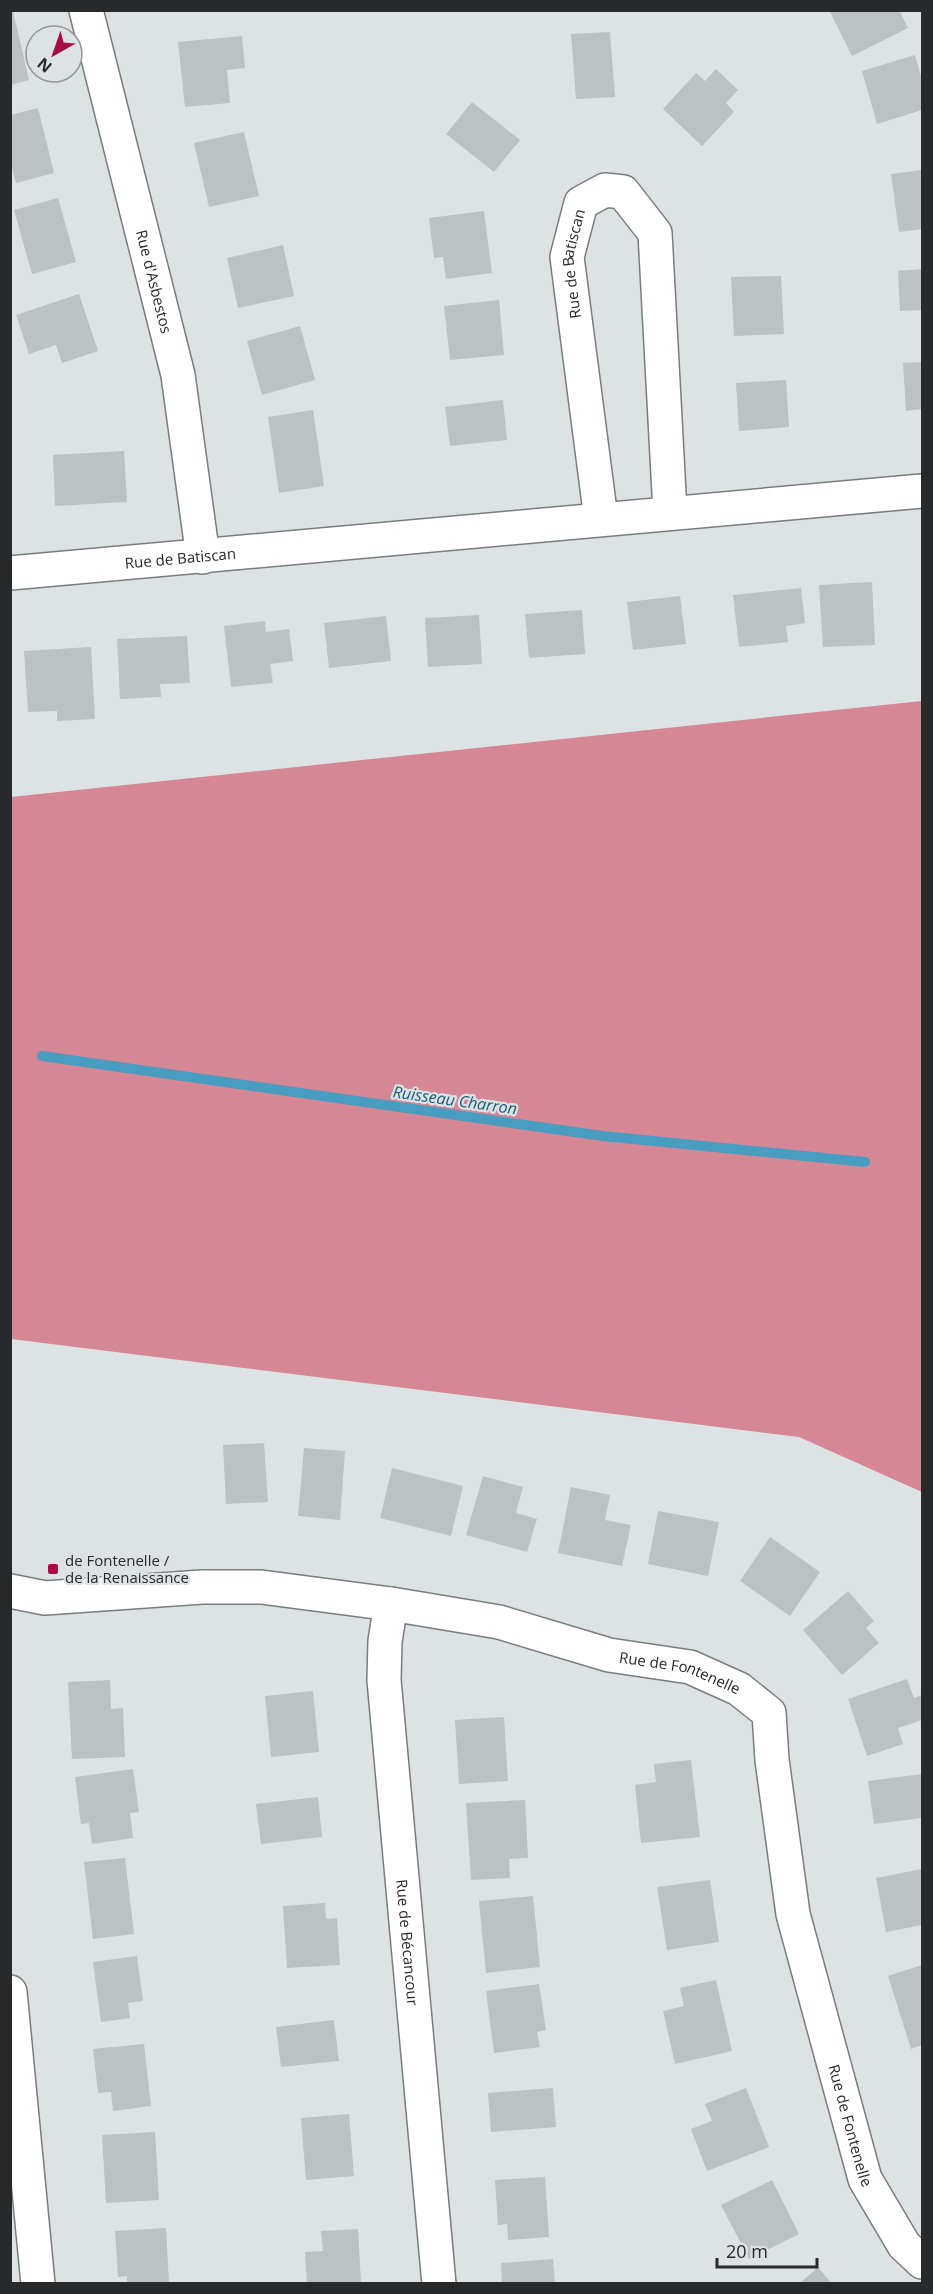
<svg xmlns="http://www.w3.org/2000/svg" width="933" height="2294" viewBox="0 0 933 2294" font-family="'Open Sans',sans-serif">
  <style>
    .forest { fill: #d58796 }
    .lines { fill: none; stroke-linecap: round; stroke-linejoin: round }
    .stream { stroke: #489dc0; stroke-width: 10 }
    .building { fill: #bcc1c3 }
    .street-casing { stroke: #787d7f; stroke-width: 36 }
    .secondary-casing { stroke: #787d7f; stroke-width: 36 }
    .street { stroke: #fff; stroke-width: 33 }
    .secondary { stroke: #fff; stroke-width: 33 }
    .poi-dot { fill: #a50e47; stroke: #dde2e4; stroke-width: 2 }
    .labels { text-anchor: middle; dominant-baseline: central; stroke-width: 4.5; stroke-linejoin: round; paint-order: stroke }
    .street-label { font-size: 15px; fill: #27292a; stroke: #dde2e4 }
    .poi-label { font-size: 15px; fill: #27292a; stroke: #dde2e4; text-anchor: start }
    .water-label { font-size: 16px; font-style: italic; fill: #1b5c76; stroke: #dde2e4 }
  </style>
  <rect width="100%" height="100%" fill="#dde2e4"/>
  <!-- forest -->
  <path class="forest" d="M 922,701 L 922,1492 L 799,1437 L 11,1339 L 11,797 Z"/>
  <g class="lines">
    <!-- stream -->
    <path class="stream" d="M 42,1056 L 603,1136 L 865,1162"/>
  </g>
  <!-- building -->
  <path class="building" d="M 829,10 L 899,10 L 908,28 L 852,56 Z
    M 13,11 L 29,80 L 10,85 L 10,12 Z
    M 610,32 L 615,97 L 576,99 L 571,34 Z
    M 242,36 L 245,68 L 227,70 L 230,103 L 185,107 L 178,42 Z
    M 915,55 L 922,80 L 922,110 L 877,124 L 862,71 Z
    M 716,69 L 738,90 L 726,103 L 734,112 L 702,146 L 663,109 L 696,73 L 705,81 Z
    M 472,102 L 520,140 L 494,172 L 446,134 Z
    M 38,108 L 54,173 L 16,183 L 10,160 L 10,115 Z
    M 244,132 L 259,196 L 209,207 L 194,143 Z
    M 922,170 L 922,229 L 899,232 L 891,174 Z
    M 58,198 L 76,262 L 32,274 L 14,210 Z
    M 484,211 L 492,273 L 446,279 L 443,257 L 434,258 L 429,218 Z
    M 283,245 L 294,296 L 238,308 L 227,258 Z
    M 922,269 L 922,310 L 900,311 L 898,271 Z
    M 781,276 L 784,334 L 734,336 L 731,277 Z
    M 79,294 L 98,351 L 62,363 L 56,345 L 29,354 L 16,315 Z
    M 499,300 L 504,355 L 450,360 L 444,306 Z
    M 300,326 L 315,380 L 262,395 L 247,341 Z
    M 922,362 L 922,409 L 906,411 L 903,363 Z
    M 786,380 L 789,427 L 739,431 L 736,383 Z
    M 503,400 L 507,440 L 450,446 L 445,407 Z
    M 313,410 L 324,486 L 279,493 L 268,417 Z
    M 124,451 L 127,502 L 55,506 L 53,455 Z
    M 872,582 L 875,645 L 823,647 L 819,585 Z
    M 801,588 L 805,623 L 786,626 L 788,642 L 739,647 L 733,595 Z
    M 680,596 L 686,644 L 633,650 L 627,602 Z
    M 582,610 L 585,654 L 529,658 L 525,614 Z
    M 479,615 L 482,664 L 428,667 L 425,618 Z
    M 386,616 L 391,661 L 329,668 L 324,623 Z
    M 265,621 L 266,632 L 289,629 L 293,661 L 270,664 L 273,683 L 231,687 L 224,626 Z
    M 187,636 L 190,683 L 160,684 L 161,697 L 120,699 L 117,639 Z
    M 91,647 L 95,719 L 57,721 L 57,711 L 28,712 L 24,651 Z
    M 264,1443 L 268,1502 L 226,1504 L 223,1445 Z
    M 304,1448 L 345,1451 L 340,1520 L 298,1516 Z
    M 392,1468 L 463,1486 L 451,1536 L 380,1518 Z
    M 483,1476 L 523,1487 L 516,1513 L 537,1519 L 527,1552 L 466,1535 Z
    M 571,1487 L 610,1495 L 605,1520 L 631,1525 L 622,1566 L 558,1553 Z
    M 658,1511 L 719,1522 L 708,1576 L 648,1564 Z
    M 770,1537 L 820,1572 L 790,1616 L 740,1581 Z
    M 848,1591 L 874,1621 L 866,1628 L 879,1643 L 842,1675 L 803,1630 Z
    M 907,1679 L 914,1698 L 922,1695 L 922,1720 L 898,1728 L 903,1744 L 867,1756 L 848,1699 Z
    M 110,1680 L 111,1709 L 123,1708 L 125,1757 L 72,1759 L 68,1682 Z
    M 313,1691 L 319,1752 L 271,1757 L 265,1696 Z
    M 504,1717 L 508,1781 L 459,1784 L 455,1720 Z
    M 691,1760 L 700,1837 L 641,1843 L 635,1785 L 656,1782 L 654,1764 Z
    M 133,1769 L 139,1812 L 130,1813 L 133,1838 L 92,1844 L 89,1823 L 81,1824 L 75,1777 Z
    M 922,1774 L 922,1818 L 874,1824 L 868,1781 Z
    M 318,1797 L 322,1837 L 261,1844 L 256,1804 Z
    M 525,1800 L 528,1858 L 509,1859 L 510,1878 L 471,1880 L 466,1803 Z
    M 125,1858 L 134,1934 L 93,1939 L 84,1862 Z
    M 922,1869 L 922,1925 L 886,1932 L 876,1878 Z
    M 710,1880 L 719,1942 L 667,1950 L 657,1887 Z
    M 533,1896 L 540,1967 L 486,1973 L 479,1901 Z
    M 325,1903 L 326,1919 L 337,1918 L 340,1965 L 287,1968 L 283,1906 Z
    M 137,1956 L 143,2001 L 128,2003 L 130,2018 L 101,2022 L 93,1962 Z
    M 922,1965 L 922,2045 L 911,2049 L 888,1976 Z
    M 716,1980 L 732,2051 L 675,2064 L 663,2011 L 684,2006 L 680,1988 Z
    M 539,1984 L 546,2030 L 537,2032 L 540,2047 L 494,2053 L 486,1991 Z
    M 334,2020 L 339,2061 L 281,2067 L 276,2027 Z
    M 144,2044 L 151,2106 L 113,2111 L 111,2092 L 98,2093 L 93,2049 Z
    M 553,2088 L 556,2127 L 491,2132 L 488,2093 Z
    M 746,2088 L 769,2147 L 707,2171 L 691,2129 L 712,2121 L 705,2104 Z
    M 349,2114 L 354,2176 L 306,2180 L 301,2118 Z
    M 155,2132 L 159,2200 L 106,2203 L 102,2135 Z
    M 545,2177 L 549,2237 L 508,2240 L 507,2224 L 498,2225 L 495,2180 Z
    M 772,2180 L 799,2234 L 749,2259 L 721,2205 Z
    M 166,2228 L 169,2284 L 127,2284 L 127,2276 L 118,2277 L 115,2231 Z
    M 358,2229 L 361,2283 L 307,2284 L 305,2252 L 323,2251 L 321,2231 Z
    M 553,2259 L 555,2284 L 502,2284 L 501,2263 Z
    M 818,2267 L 832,2284 L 799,2284 Z"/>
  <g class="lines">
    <!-- street casing -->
    <g class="street-casing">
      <g id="street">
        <path id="s1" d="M 86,10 L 178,375 L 203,557"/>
        <path id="s2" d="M 601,519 L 567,257 L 581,203 L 605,190 L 623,192 L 655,233 L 670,512"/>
        <path id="s3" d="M 10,573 L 922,491"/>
        <path id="s4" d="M 10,1591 L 45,1598 L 202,1587 L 261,1587 L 391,1604 L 499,1622 L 609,1655 L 690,1667 L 739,1689 L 769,1713 L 772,1760 L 793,1914 L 865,2179 L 904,2245 L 922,2262"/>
        <path id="s5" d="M 391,1604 L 385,1641 L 384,1680 L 439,2284"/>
      </g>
    </g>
    <!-- secondary casing -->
    <g class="secondary-casing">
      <path id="secondary" d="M 10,1992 L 38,2284"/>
    </g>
    <!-- street -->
    <use href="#street" class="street"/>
    <!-- secondary -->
    <use href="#secondary" class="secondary"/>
  </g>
  <!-- markers -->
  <rect class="poi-dot" x="47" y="1563" width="12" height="12" rx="3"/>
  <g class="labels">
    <!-- street labels -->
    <g class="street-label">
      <text stroke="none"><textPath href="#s2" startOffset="258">Rue de Batiscan</textPath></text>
      <text stroke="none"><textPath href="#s1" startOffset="280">Rue d'Asbestos</textPath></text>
      <text stroke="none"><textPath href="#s3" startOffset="171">Rue de Batiscan</textPath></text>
      <text stroke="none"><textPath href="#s4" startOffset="681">Rue de Fontenelle</textPath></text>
      <text stroke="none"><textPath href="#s5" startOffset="340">Rue de Bécancour</textPath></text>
      <text stroke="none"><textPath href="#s4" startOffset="1203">Rue de Fontenelle</textPath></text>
    </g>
    <!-- poi labels -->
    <g class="poi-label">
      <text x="65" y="1560">de Fontenelle /<tspan x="65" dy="17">de la Renaissance</tspan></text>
    </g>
    <!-- water labels -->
    <g class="water-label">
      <text transform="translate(455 1100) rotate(8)">Ruisseau Charron</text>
    </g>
  </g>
  <!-- border -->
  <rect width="933" height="2294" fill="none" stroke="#27292a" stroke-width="24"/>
  <!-- north arrow -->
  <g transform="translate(54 54) rotate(220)"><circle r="28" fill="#dde2e4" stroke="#94989a" stroke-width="1.5"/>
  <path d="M0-4.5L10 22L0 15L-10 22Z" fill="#a50e47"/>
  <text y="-9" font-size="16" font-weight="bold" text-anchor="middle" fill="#27292a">N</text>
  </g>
  <!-- scale -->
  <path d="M717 2258v9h100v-9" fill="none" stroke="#27292a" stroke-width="3"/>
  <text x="726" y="2258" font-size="18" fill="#27292a" stroke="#dde2e4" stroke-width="4.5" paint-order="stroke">20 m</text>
</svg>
